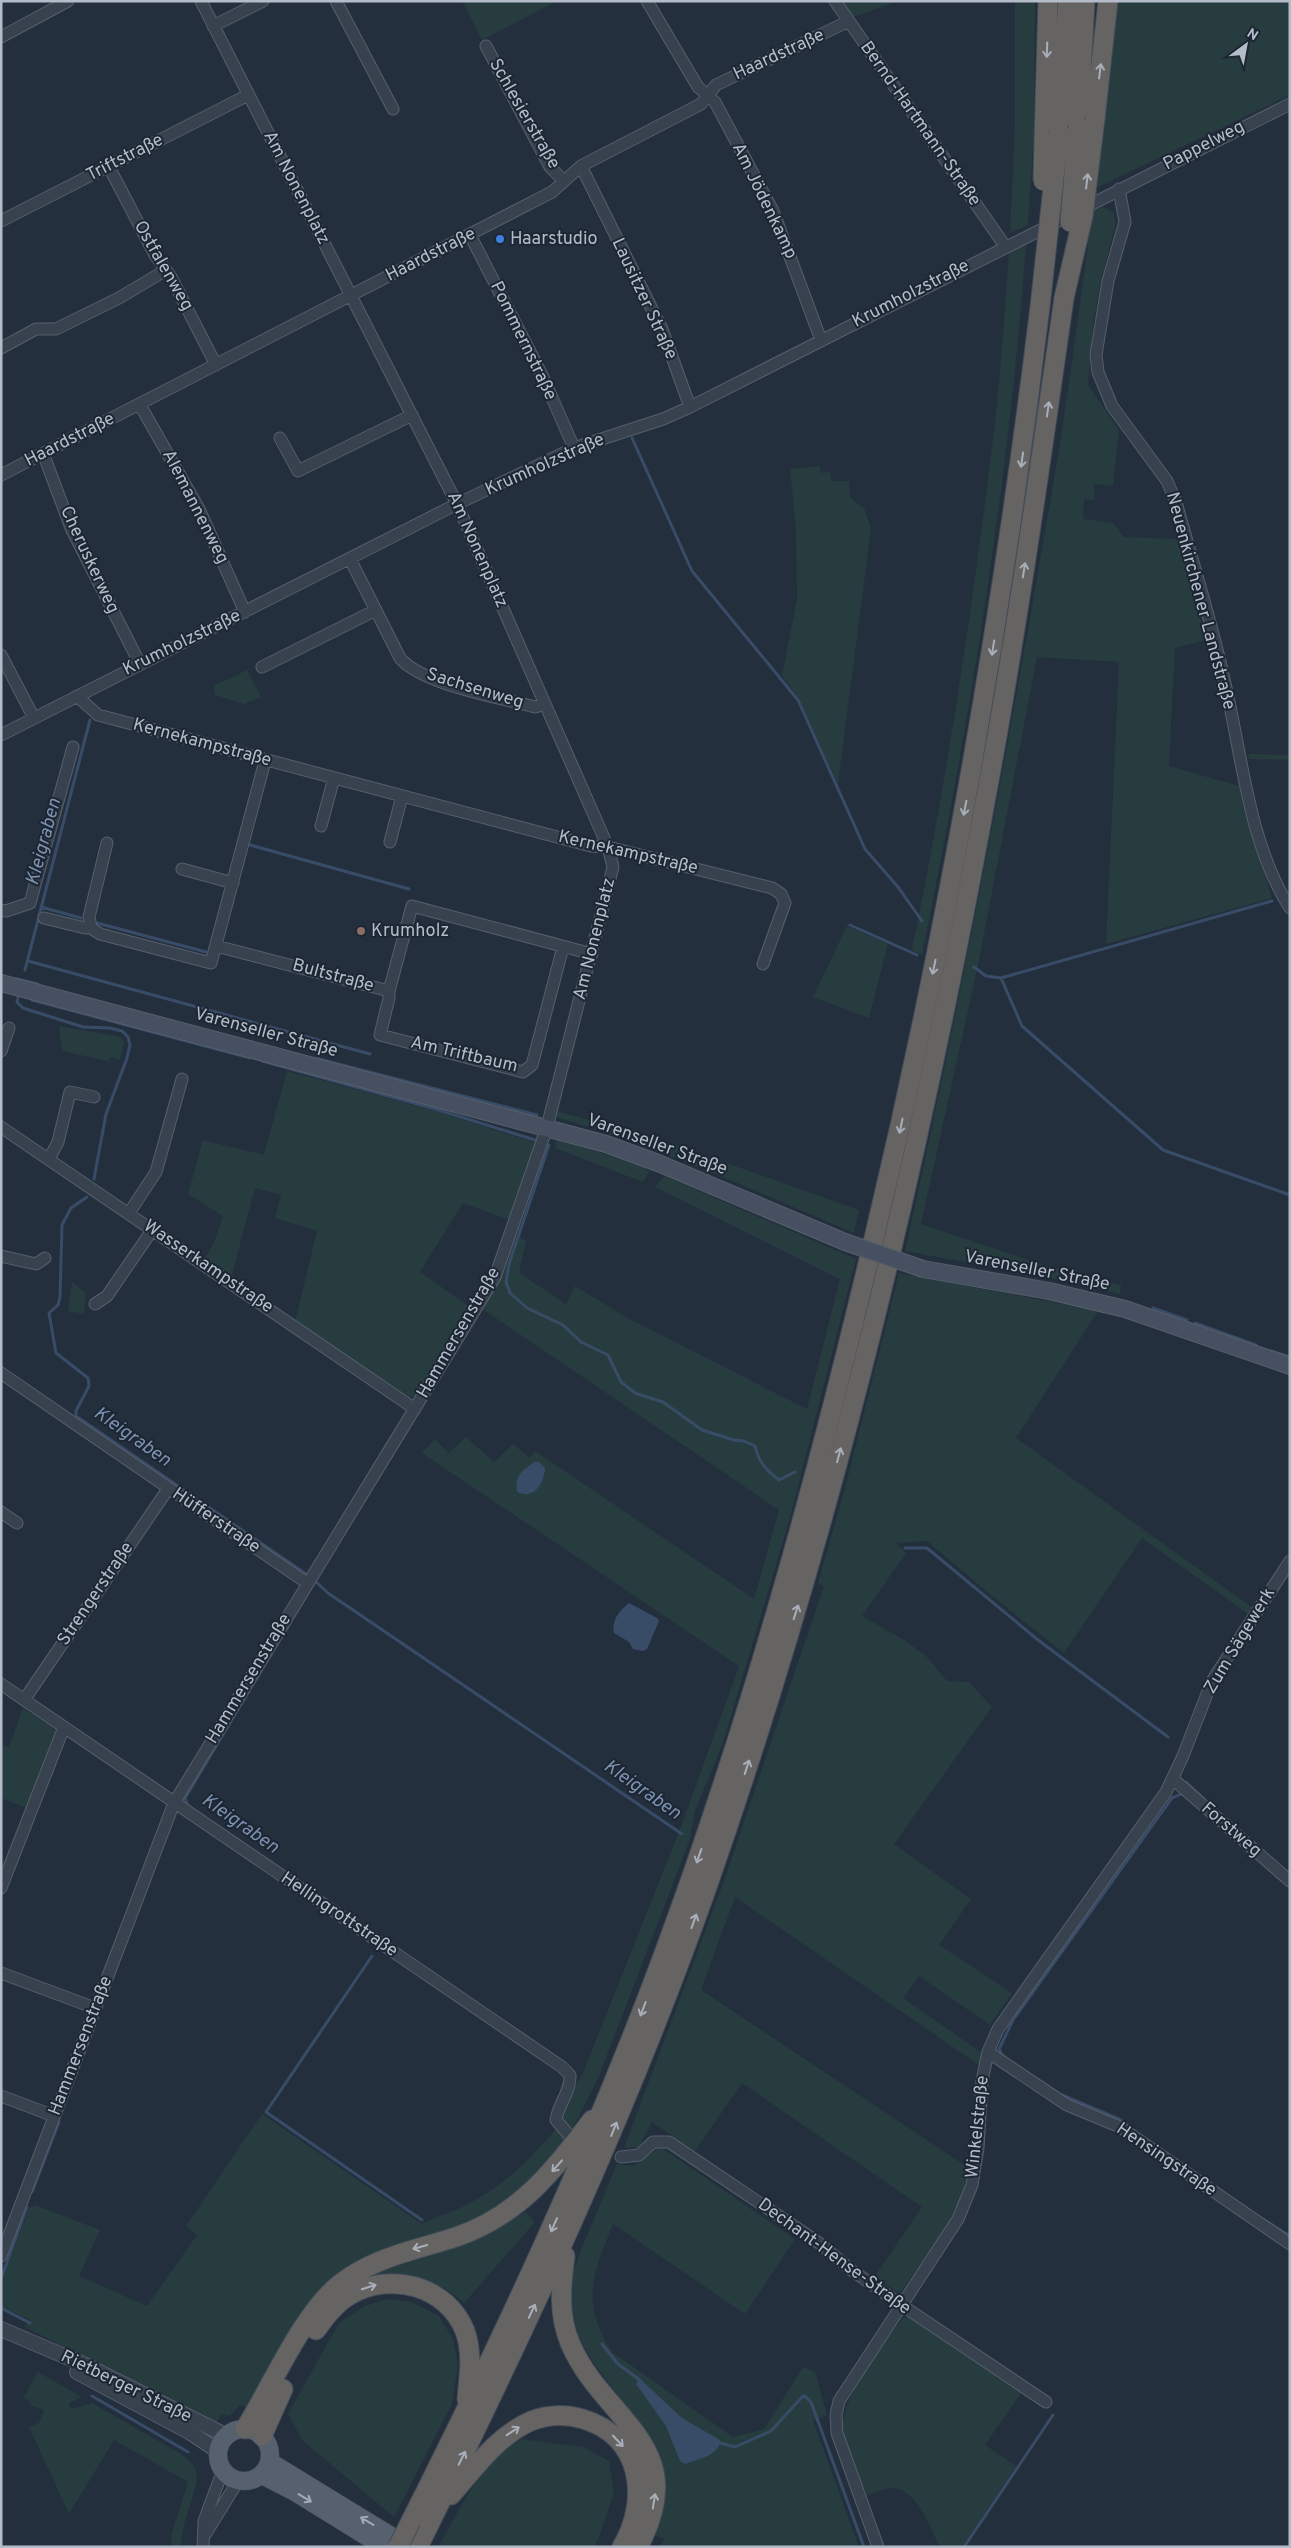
<svg xmlns="http://www.w3.org/2000/svg" width="1291" height="2548" viewBox="0 0 1291 2548" font-family="Overpass,sans-serif">
  <style>
    .green { fill: #263c3f }
    .water { fill: #394c67 }
    .lines { fill: none; stroke-linecap: round; stroke-linejoin: round }
    .stream { stroke: #394c67; stroke-width: 3 }
    .minor-casing { stroke: #565f6c; stroke-width: 13 }
    .tertiary-casing { stroke: #565f6c; stroke-width: 16 }
    .secondary-casing { stroke: #565f6c; stroke-width: 18 }
    .primary-casing { stroke: #414a57; stroke-width: 19 }
    .trunk-casing { stroke: #434c59; stroke-width: 21 }
    .minor { stroke: #38414e; stroke-width: 11 }
    .tertiary { stroke: #38414e; stroke-width: 14 }
    .secondary { stroke: #465061; stroke-width: 16 }
    .primary { stroke: #56606e; stroke-width: 18 }
    .trunk { stroke: #656462; stroke-width: 19 }
    .secondary-bridge-casing { stroke: #565f6c; stroke-width: 18; stroke-linecap: butt }
    .trunk-bridge-casing { stroke: #434c59; stroke-width: 21; stroke-linecap: butt }
    .secondary-bridge { stroke: #465061; stroke-width: 16 }
    .trunk-bridge { stroke: #656462; stroke-width: 19 }
    .oneway { stroke: #a8afba }
    .oneway2 { stroke: #a1aab7 }
    .shop-dot { fill: #3f7fe0; stroke: #1d2633; stroke-width: 2 }
    .education-dot { fill: #8d6e63; stroke: #1d2633; stroke-width: 2 }
    .labels { text-anchor: middle; dominant-baseline: central; stroke-width: 4; stroke-linejoin: round; paint-order: stroke }
    .street-label { font-size: 18px; fill: #b4bcc9; stroke: #1d2633 }
    .poi-label { font-size: 18px; fill: #b4bcc9; stroke: #1d2633; text-anchor: start }
    .water-label { font-size: 19px; font-style: italic; fill: #7c92b1; stroke: #1d2633 }
  </style>
  <rect width="100%" height="100%" fill="#242f3e"/>
  <!-- green -->
  <path class="green" d="M 462,1 L 557,1 L 482,40 Z
    M 842,1 L 898,1 L 853,17 Z
    M 1015,1 L 1035,1 L 1034,129 L 1028,225 L 1010,233 L 1015,126 Z
    M 1118,1 L 1290,1 L 1290,95 L 1094,189 Z
    M 1104,207 L 1113,212 L 1116,223 L 1101,280 L 1093,325 L 1088,385 L 1119,430 L 1113,486 L 1094,484 L 1094,500 L 1084,499 L 1083,519 L 1113,523 L 1124,537 L 1178,539 L 1206,640 L 1175,648 L 1169,766 L 1239,786 L 1243,807 L 1272,898 L 1106,944 L 1119,662 L 1037,657 L 978,965 L 921,1224 L 1041,1264 L 1121,1285 L 1120,1294 L 1051,1278 L 905,1251 C 965,981 1016,709 1061,436 C 1073,361 1082,285 1093,210 Z
    M 1026,244 C 1009,482 970,720 922,955 L 912,950 C 948,773 975,593 996,413 C 1002,359 1005,305 1009,251 Z
    M 820,466 L 820,473 L 830,472 L 831,481 L 849,481 L 850,498 L 864,508 L 871,528 L 838,784 L 799,699 L 782,675 L 797,599 L 796,530 L 790,469 Z
    M 247,670 L 261,697 L 244,704 L 215,695 L 214,686 Z
    M 1248,754 L 1290,755 L 1290,760 L 1249,759 Z
    M 847,926 L 888,944 L 869,1018 L 813,997 Z
    M 59,1026 L 121,1037 L 124,1042 L 120,1060 L 111,1057 L 108,1061 L 62,1051 Z
    M 287,1071 L 435,1111 L 536,1143 L 510,1220 L 463,1203 L 420,1272 L 470,1307 L 416,1396 L 409,1397 L 295,1322 L 317,1231 L 275,1218 L 281,1195 L 255,1188 L 231,1278 L 204,1259 L 214,1243 L 223,1216 L 188,1194 L 203,1140 L 264,1155 Z
    M 557,1111 L 670,1143 L 859,1210 L 854,1233 C 756,1191 659,1147 556,1117 Z
    M 557,1139 L 645,1167 L 649,1172 L 643,1182 L 555,1148 Z
    M 664,1176 L 856,1259 L 791,1514 L 723,1743 L 695,1811 L 689,1842 L 599,2076 L 572,2130 L 562,2119 L 561,2110 L 582,2075 L 681,1827 L 739,1666 L 422,1453 L 435,1439 L 449,1453 L 466,1437 L 494,1462 L 513,1444 L 530,1458 L 535,1451 L 754,1599 L 779,1510 L 481,1308 L 514,1236 L 526,1240 L 519,1273 L 566,1304 L 575,1286 L 626,1317 L 807,1409 L 840,1279 L 655,1187 Z
    M 899,1273 L 1098,1311 L 1016,1438 L 1253,1608 L 1248,1614 L 1142,1538 L 1064,1653 L 992,1596 L 927,1541 L 896,1543 L 906,1553 L 862,1616 L 904,1640 L 926,1656 L 947,1681 L 969,1682 L 992,1707 L 894,1844 L 971,1899 L 939,1945 L 1012,1993 L 990,2025 L 919,1976 L 903,1998 L 982,2053 L 979,2065 L 735,1897 L 701,1990 L 969,2168 C 961,2215 926,2255 900,2294 L 875,2276 L 922,2207 L 742,2083 L 695,2151 L 652,2122 L 639,2147 L 624,2148 L 725,1878 L 824,1586 L 818,1583 L 844,1492 Z
    M 72,1282 L 86,1293 L 84,1314 L 68,1311 Z
    M 23,1708 L 56,1730 L 27,1808 L 1,1798 L 1,1744 L 9,1747 Z
    M 262,2114 L 422,2224 C 436,2216 454,2212 468,2204 C 507,2183 527,2162 556,2129 L 568,2137 L 530,2185 L 484,2217 L 361,2262 L 249,2409 L 240,2405 L 230,2416 L 222,2414 L 216,2424 L 25,2327 L 28,2319 L 1,2306 L 1,2284 L 29,2208 L 35,2205 L 100,2230 L 79,2276 L 147,2306 L 197,2235 L 186,2226 Z
    M 660,2147 L 795,2239 L 745,2314 L 613,2224 C 593,2274 580,2302 612,2352 L 733,2437 L 764,2429 L 803,2367 L 815,2372 L 827,2415 L 813,2421 L 859,2547 L 660,2547 L 664,2539 L 653,2535 L 664,2502 L 664,2486 L 641,2426 L 595,2365 L 579,2338 L 570,2301 L 574,2270 L 581,2250 L 617,2164 L 634,2166 Z
    M 526,2212 L 535,2222 L 464,2303 C 429,2273 406,2272 363,2281 L 376,2267 L 493,2229 Z
    M 388,2299 L 412,2302 L 439,2316 L 453,2339 L 458,2364 L 452,2404 L 394,2517 L 302,2440 L 288,2414 L 339,2323 L 365,2306 Z
    M 909,2316 L 1021,2393 L 985,2445 L 1016,2466 L 962,2547 L 940,2547 C 929,2527 918,2490 893,2488 C 885,2487 874,2493 867,2496 C 860,2479 844,2447 843,2430 C 840,2397 883,2346 902,2319 Z
    M 38,2372 L 82,2397 L 69,2403 L 71,2409 L 92,2403 L 181,2454 C 187,2459 194,2463 196,2471 C 201,2487 179,2524 182,2547 L 171,2547 L 172,2532 L 188,2482 L 114,2440 L 69,2514 L 29,2427 L 39,2423 L 44,2410 L 30,2405 L 31,2402 L 23,2398 Z
    M 521,2439 L 583,2447 L 609,2461 L 614,2493 L 598,2540 L 593,2547 L 438,2547 C 461,2509 481,2460 521,2439 Z"/>
  <!-- water -->
  <path class="water" d="M 534,1462 L 539,1462 L 545,1468 C 544,1484 534,1500 517,1492 C 514,1476 522,1471 534,1462 Z
    M 629,1603 L 657,1618 L 659,1621 L 647,1649 L 643,1651 L 633,1649 L 629,1642 L 614,1633 C 611,1620 620,1610 629,1603 Z
    M 639,2378 L 682,2418 L 720,2440 C 720,2456 697,2459 685,2464 L 680,2461 L 666,2426 L 636,2384 Z"/>
  <g class="lines">
    <!-- stream -->
    <path class="stream" d="M 632,438 L 692,571 L 798,700 L 865,849 L 898,887 L 922,921
      M 250,845 L 409,889
      M 41,907 L 81,918
      M 97,923 L 206,952
      M 850,925 L 917,955
      M 28,961 L 370,1054
      M 974,967 L 986,976 L 1001,978 L 1272,901
      M 25,970 L 90,720
      M 1001,978 L 1022,1026 L 1163,1150 L 1290,1195
      M 17,979 L 38,984
      M 19,994 L 17,1002 L 23,1008 L 83,1027 L 110,1028 L 122,1031 L 128,1037 L 130,1045 L 127,1058 L 106,1114 L 94,1179
      M 32,1000 L 250,1058
      M 315,1058 L 537,1115
      M 262,1061 L 435,1109 L 535,1140
      M 549,1145 L 509,1264 L 506,1282 L 510,1293 L 527,1308 L 563,1325 L 581,1342 L 608,1355 L 621,1382 L 635,1393 L 663,1402 L 702,1430 L 734,1440 L 744,1441 L 755,1446 C 759,1463 766,1470 779,1480 L 795,1472
      M 87,1197 L 71,1208 L 62,1225 L 60,1297 L 58,1305 L 49,1313 L 56,1353 L 88,1378 L 89,1386 L 76,1411 L 76,1416 L 306,1574
      M 1153,1308 L 1187,1320
      M 1195,1323 L 1256,1345
      M 1271,1351 L 1290,1357
      M 905,1548 L 927,1548 L 1038,1640 L 1168,1737
      M 315,1581 L 328,1593 L 682,1834
      M 1186,1782 L 1204,1799
      M 187,1804 L 185,1798 L 290,1623
      M 372,1956 L 266,2112 L 422,2220
      M 1002,2055 L 999,2049 L 1013,2020 L 1172,1798 L 1181,1794
      M 1062,2095 L 1119,2119 L 1130,2127
      M 32,2192 L 59,2122 L 57,2120
      M 1263,2219 L 1290,2236
      M 1,2279 L 27,2207
      M 1,2308 L 30,2323
      M 602,2344 L 618,2364 L 641,2381
      M 92,2396 L 188,2452
      M 716,2442 L 735,2447 L 771,2431 L 802,2397 L 805,2396 L 811,2402 L 864,2547
      M 964,2547 L 1053,2415"/>
    <!-- minor casing -->
    <g class="minor-casing">
      <path id="minor" d="M 336,1 L 393,109
        M 647,1 L 698,87 L 715,102 L 773,211 L 821,340
        M 835,1 L 1005,246
        M 213,26 L 263,1
        M 1,37 L 68,1
        M 486,46 L 550,167 L 564,181
        M 581,166 L 662,329 L 690,407
        M 109,167 L 155,255 L 171,277 L 216,365
        M 1119,189 L 1125,222 L 1108,281 L 1096,355 L 1098,372 L 1112,406 L 1167,481 L 1176,502 C 1192,561 1211,619 1224,679 C 1242,753 1248,843 1290,908
        M 1,221 L 248,95
        M 470,235 L 543,377 L 574,448
        M 1,348 L 36,329 L 56,329 L 119,298 L 166,270
        M 140,405 L 199,509 L 245,612
        M 280,438 L 298,471 L 412,415
        M 43,453 L 71,528 L 140,664
        M 1,475 L 552,192 L 581,166 L 701,104 L 716,85 L 849,21
        M 350,559 L 400,658 C 423,685 499,697 535,707 L 545,704
        M 1,655 L 34,718
        M 262,667 L 376,610
        M 77,696 L 98,715 L 591,846 L 608,847 L 772,888 L 781,894 L 785,903 L 763,964
        M 1,735 L 457,504 L 574,448 L 663,419 L 690,407 L 1290,104
        M 321,826 L 334,778
        M 390,842 L 402,796
        M 107,843 L 89,917 L 91,928 L 100,934 L 211,963 L 265,761
        M 182,869 L 233,883
        M 1,910 L 6,911 L 30,903 L 73,747
        M 44,918 L 85,928 L 91,928
        M 216,946 L 389,991
        M 563,947 L 532,1065 L 523,1072 L 380,1035 L 389,998 L 389,991 L 412,906 L 592,954
        M 1,1051 L 9,1028
        M 1,1127 L 415,1409
        M 49,1159 L 58,1142 L 70,1092 L 94,1097
        M 129,1213 L 156,1172 L 182,1079
        M 1,1256 L 36,1264 L 45,1258
        M 95,1304 L 107,1296 L 153,1229
        M 1,1373 L 307,1583
        M 1,1512 L 17,1523
        M 1,1684 L 562,2067 L 570,2075 C 571,2092 558,2104 556,2120 L 568,2134
        M 24,1700 L 168,1489
        M 1173,1779 L 1290,1881
        M 1,1888 L 64,1727
        M 1,1973 L 95,2008
        M 988,2052 L 1067,2105 L 1120,2127 L 1290,2244
        M 1,2096 L 54,2116
        M 621,2157 L 639,2155 L 653,2142 L 669,2142 L 819,2243 L 850,2269 L 906,2308 L 1046,2402
        M 1,2256 L 174,1803 L 495,1277 L 547,1127 L 613,867 L 608,847 L 457,504 L 201,1
        M 206,2533 L 238,2481
        M 203,2547 L 204,2521 L 223,2470
        M 878,2547 L 837,2433 L 836,2415 L 839,2401 L 958,2219 L 972,2185 L 978,2148 L 982,2081 L 988,2052 L 998,2029 L 1166,1792 L 1183,1756 L 1212,1681 L 1290,1561"/>
    </g>
    <!-- tertiary casing -->
    <g class="tertiary-casing">
      <path id="tertiary" d="M 1,2329 L 83,2364 L 227,2436
        M 77,2372 L 191,2433 L 218,2451"/>
    </g>
    <!-- secondary casing -->
    <g class="secondary-casing">
      <path id="secondary" d="M 1,983 L 606,1144 L 658,1163 L 845,1242
        M 923,1269 L 1049,1291 L 1125,1309 L 1290,1366"/>
    </g>
    <!-- primary casing -->
    <g class="primary-casing">
      <path id="primary" d="M218 2455a26 26 0 1 1 52 0a26 26 0 1 1-52 0Z
        M 270,2462 L 409,2547
        M 262,2475 L 295,2492 L 384,2547"/>
    </g>
    <!-- trunk casing -->
    <g class="trunk-casing">
      <path id="trunk" d="M 1095,119 L 1108,1
        M 1078,126 L 1085,1
        M 1059,132 L 1068,1
        M 1044,140 L 1048,1
        M 565,2256 C 561,2286 558,2314 570,2343 C 603,2421 694,2445 638,2547
        M 316,2330 C 326,2316 336,2303 350,2295 C 391,2271 447,2286 465,2331 C 473,2353 469,2377 467,2399
        M 245,2429 C 272,2386 302,2314 340,2284 C 374,2257 416,2250 456,2237 C 518,2216 554,2171 592,2120
        M 262,2436 L 283,2389
        M 451,2495 C 475,2468 497,2436 531,2421 C 547,2415 566,2414 583,2419 C 642,2437 650,2499 622,2547
        M 411,2521 C 503,2338 590,2152 662,1959 C 750,1722 817,1480 875,1234 C 948,928 1002,619 1040,307
        M 418,2547 C 525,2331 627,2114 707,1887 C 837,1515 927,1129 996,742 C 1022,594 1043,446 1064,298"/>
    </g>
    <!-- minor -->
    <use href="#minor" class="minor"/>
    <!-- tertiary -->
    <use href="#tertiary" class="tertiary"/>
    <!-- secondary -->
    <use href="#secondary" class="secondary"/>
    <!-- primary -->
    <use href="#primary" class="primary"/>
    <!-- trunk -->
    <use href="#trunk" class="trunk"/>
    <!-- secondary-bridge casing -->
    <g class="secondary-bridge-casing">
      <path id="secondary-bridge" d="M 845,1242 L 923,1269"/>
    </g>
    <!-- trunk-bridge casing -->
    <g class="trunk-bridge-casing">
      <path id="trunk-bridge" d="M 1043,181 L 1044,140
        M 1070,222 L 1078,126
        M 1064,298 L 1083,216 L 1095,119
        M 1040,307 L 1059,132
        M 398,2547 L 411,2521"/>
    </g>
    <!-- secondary-bridge -->
    <use href="#secondary-bridge" class="secondary-bridge"/>
    <!-- trunk-bridge -->
    <use href="#trunk-bridge" class="trunk-bridge"/>
  </g>
  <!-- one-way arrows -->
  <defs><path id="oneway-shaft" d="M-6 0H5M1.5-3L5.5 0L1.5 3" fill="none" stroke-width="1.6" stroke-linecap="round" stroke-linejoin="round" transform="scale(1.25)"/></defs>
  <g class="oneway">
    <use href="#oneway-shaft" transform="translate(1047 50) rotate(92)"/>
    <use href="#oneway-shaft" transform="translate(1100 71) rotate(-83)"/>
    <use href="#oneway-shaft" transform="translate(1087 181) rotate(-83)"/>
    <use href="#oneway-shaft" transform="translate(1048 409) rotate(-82)"/>
    <use href="#oneway-shaft" transform="translate(1022 460) rotate(98)"/>
    <use href="#oneway-shaft" transform="translate(1024 570) rotate(-81)"/>
    <use href="#oneway-shaft" transform="translate(993 648) rotate(99)"/>
    <use href="#oneway-shaft" transform="translate(965 808) rotate(101)"/>
    <use href="#oneway-shaft" transform="translate(934 967) rotate(102)"/>
    <use href="#oneway-shaft" transform="translate(901 1126) rotate(102)"/>
    <use href="#oneway-shaft" transform="translate(839 1455) rotate(-75)"/>
    <use href="#oneway-shaft" transform="translate(796 1612) rotate(-72)"/>
    <use href="#oneway-shaft" transform="translate(747 1767) rotate(-72)"/>
    <use href="#oneway-shaft" transform="translate(699 1856) rotate(109)"/>
    <use href="#oneway-shaft" transform="translate(694 1921) rotate(-70)"/>
    <use href="#oneway-shaft" transform="translate(643 2009) rotate(111)"/>
    <use href="#oneway-shaft" transform="translate(614 2129) rotate(-68)"/>
    <use href="#oneway-shaft" transform="translate(557 2166) rotate(131)"/>
    <use href="#oneway-shaft" transform="translate(554 2225) rotate(114)"/>
    <use href="#oneway-shaft" transform="translate(420 2247) rotate(164)"/>
    <use href="#oneway-shaft" transform="translate(369 2287) rotate(-18)"/>
    <use href="#oneway-shaft" transform="translate(532 2311) rotate(-65)"/>
    <use href="#oneway-shaft" transform="translate(513 2431) rotate(-33)"/>
    <use href="#oneway-shaft" transform="translate(618 2441) rotate(47)"/>
    <use href="#oneway-shaft" transform="translate(462 2458) rotate(-63)"/>
    <use href="#oneway-shaft" transform="translate(654 2501) rotate(-81)"/>
  </g>
  <g class="oneway2">
    <use href="#oneway-shaft" transform="translate(305 2498) rotate(31)"/>
    <use href="#oneway-shaft" transform="translate(367 2521) rotate(-149)"/>
  </g>
  <!-- markers -->
  <circle class="shop-dot" cx="500" cy="239" r="5"/>
  <circle class="education-dot" cx="361" cy="931" r="5"/>
  <g class="labels">
    <!-- street labels -->
    <g class="street-label">
      <text transform="translate(779 55) rotate(-25)">Haardstraße</text>
      <text transform="translate(524 114) rotate(60)">Schlesierstraße</text>
      <text transform="translate(920 124) rotate(55)">Bernd-Hartmann-Straße</text>
      <text transform="translate(1204 146) rotate(-27)">Pappelweg</text>
      <text transform="translate(125 158) rotate(-27)">Triftstraße</text>
      <text transform="translate(296 188) rotate(63)">Am Nonenplatz</text>
      <text transform="translate(764 201) rotate(64)">Am Jödenkamp</text>
      <text transform="translate(431 255) rotate(-27)">Haardstraße</text>
      <text transform="translate(163 266) rotate(60)">Ostfalenweg</text>
      <text transform="translate(911 294) rotate(-27)">Krumholzstraße</text>
      <text transform="translate(644 299) rotate(65)">Lausitzer Straße</text>
      <text transform="translate(523 341) rotate(64)">Pommernstraße</text>
      <text transform="translate(70 440) rotate(-27)">Haardstraße</text>
      <text transform="translate(545 465) rotate(-24)">Krumholzstraße</text>
      <text transform="translate(195 507) rotate(63)">Alemannenweg</text>
      <text transform="translate(477 550) rotate(66)">Am Nonenplatz</text>
      <text transform="translate(89 560) rotate(65)">Cheruskerweg</text>
      <text transform="translate(1200 601) rotate(75)">Neuenkirchener Landstraße</text>
      <text transform="translate(182 643) rotate(-26)">Krumholzstraße</text>
      <text transform="translate(475 689) rotate(17)">Sachsenweg</text>
      <text transform="translate(202 743) rotate(15)">Kernekampstraße</text>
      <text transform="translate(628 853) rotate(13)">Kernekampstraße</text>
      <text transform="translate(595 939) rotate(-76)">Am Nonenplatz</text>
      <text transform="translate(333 976) rotate(15)">Bultstraße</text>
      <text transform="translate(266 1033) rotate(15)">Varenseller Straße</text>
      <text transform="translate(464 1055) rotate(13)">Am Triftbaum</text>
      <text transform="translate(657 1145) rotate(20)">Varenseller Straße</text>
      <text transform="translate(208 1267) rotate(34)">Wasserkampstraße</text>
      <text transform="translate(1037 1271) rotate(11)">Varenseller Straße</text>
      <text transform="translate(459 1333) rotate(-60)">Hammersenstraße</text>
      <text transform="translate(216 1521) rotate(34)">Hüfferstraße</text>
      <text transform="translate(96 1594) rotate(-56)">Strengerstraße</text>
      <text transform="translate(1240 1641) rotate(-59)">Zum Sägewerk</text>
      <text transform="translate(249 1679) rotate(-59)">Hammersenstraße</text>
      <text transform="translate(1231 1830) rotate(41)">Forstweg</text>
      <text transform="translate(339 1915) rotate(34)">Hellingrottstraße</text>
      <text transform="translate(81 2046) rotate(-69)">Hammersenstraße</text>
      <text transform="translate(978 2127) rotate(-84)">Winkelstraße</text>
      <text transform="translate(1166 2160) rotate(34)">Hensingstraße</text>
      <text transform="translate(834 2257) rotate(36)">Dechant-Hense-Straße</text>
      <text transform="translate(126 2387) rotate(26)">Rietberger Straße</text>
    </g>
    <!-- poi labels -->
    <g class="poi-label">
      <text x="510" y="239">Haarstudio</text>
      <text x="371" y="931">Krumholz</text>
    </g>
    <!-- water labels -->
    <g class="water-label">
      <text transform="translate(44 842) rotate(-75)">Kleigraben</text>
      <text transform="translate(132 1437) rotate(35)">Kleigraben</text>
      <text transform="translate(642 1790) rotate(35)">Kleigraben</text>
      <text transform="translate(240 1824) rotate(35)">Kleigraben</text>
    </g>
  </g>
  <!-- border -->
  <rect width="1291" height="2548" fill="none" stroke="#b4bcc9" stroke-width="5"/>
  <!-- north arrow -->
  <g transform="translate(1246 45) rotate(32)" stroke="#1d2633" stroke-width="4" paint-order="stroke">
  <path d="M0-4L9 19L0 12L-9 19Z" fill="#b4bcc9"/>
  <text y="-8" font-size="14" font-weight="bold" text-anchor="middle" fill="#b4bcc9">N</text>
  </g>
</svg>
